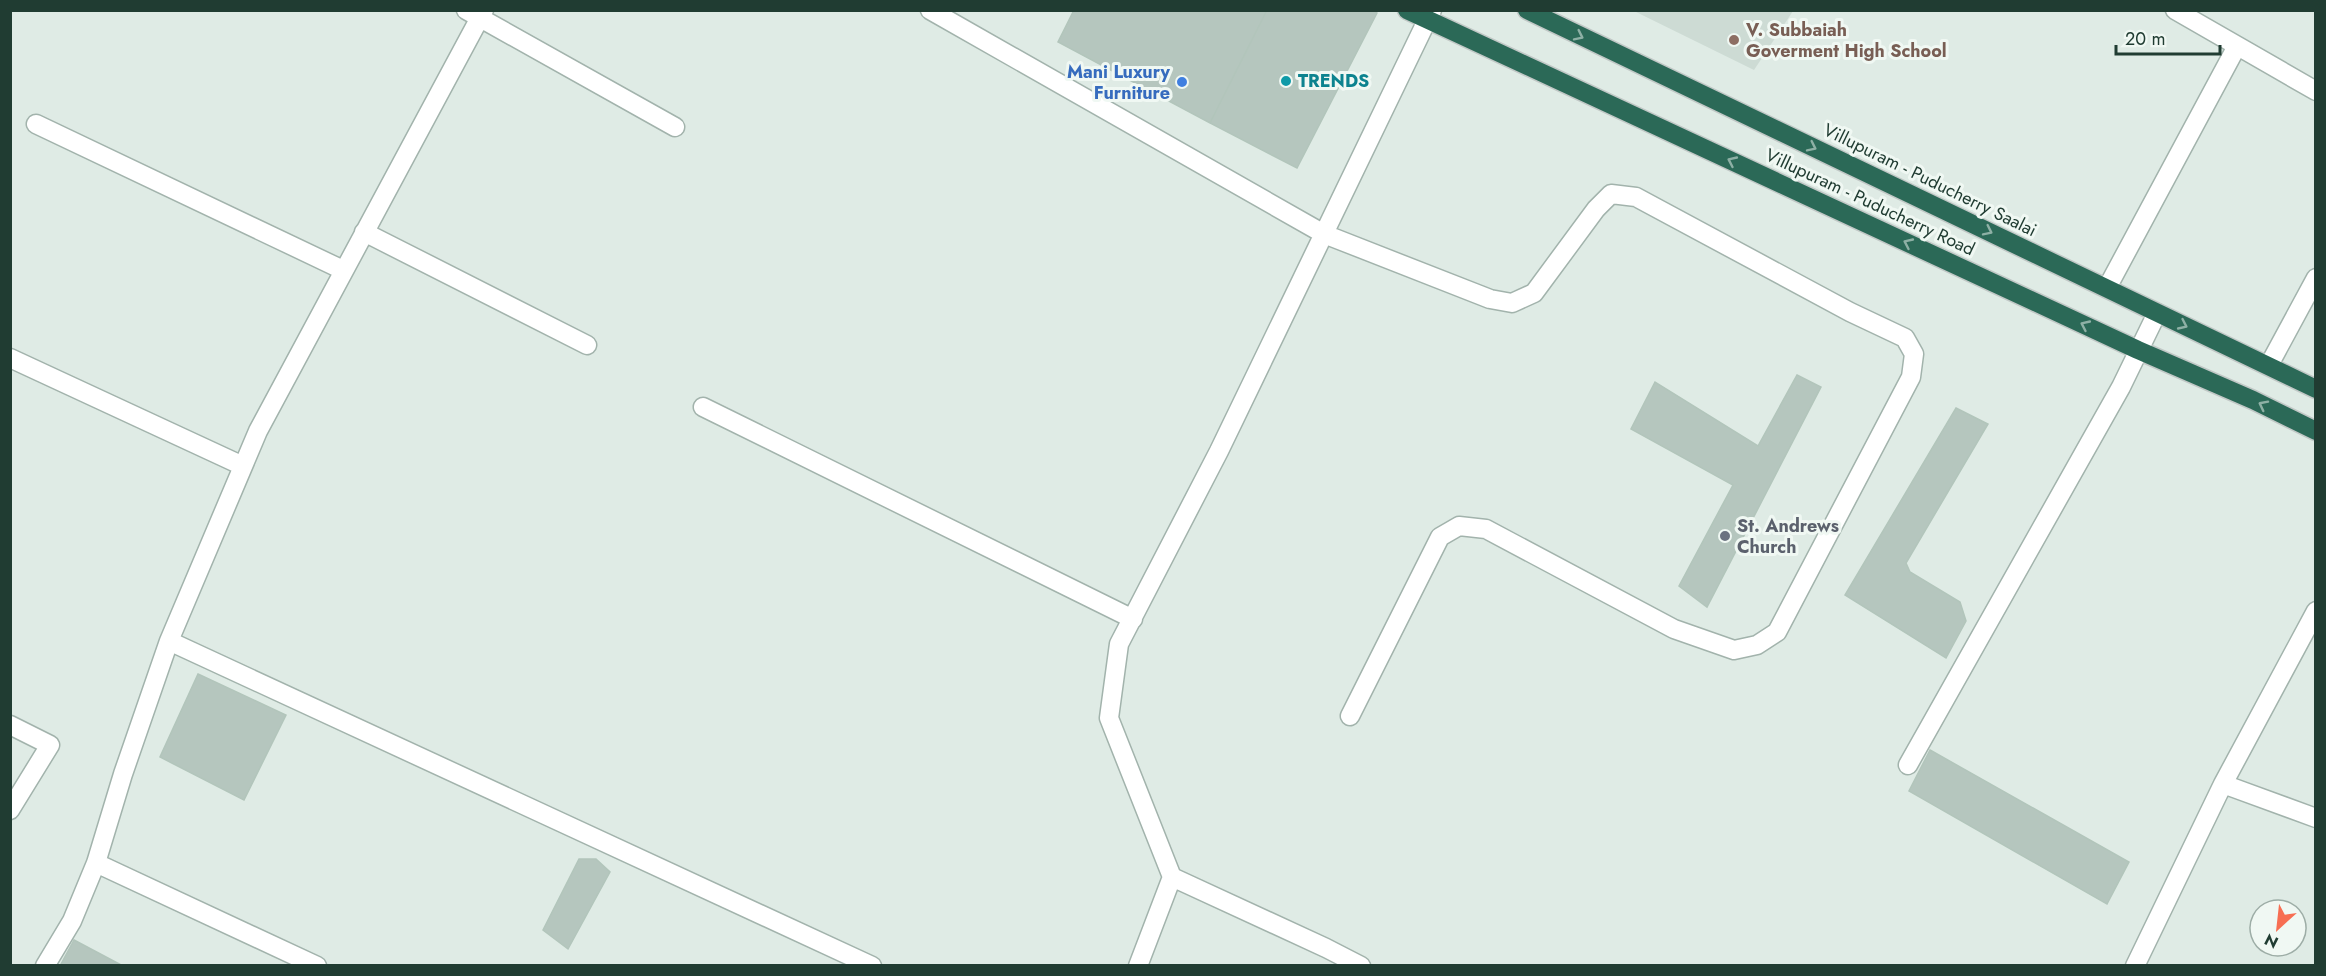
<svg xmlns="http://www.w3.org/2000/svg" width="2326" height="976" viewBox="0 0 2326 976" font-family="Jost,sans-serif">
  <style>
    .built { fill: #cddbd4 }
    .building { fill: #b5c6be; stroke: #b2c5bb; stroke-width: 1.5 }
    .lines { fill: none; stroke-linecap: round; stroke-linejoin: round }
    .minor-casing { stroke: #a2b3ac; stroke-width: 21 }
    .highway-casing { stroke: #c1c8c6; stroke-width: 21 }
    .minor { stroke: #fff; stroke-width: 18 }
    .highway { stroke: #2b6957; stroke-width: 18 }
    .oneway { stroke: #8eb0a5 }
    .education-dot { fill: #8d6e63; stroke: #f0f8f3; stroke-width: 2 }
    .culture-dot { fill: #0f9aa8; stroke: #f0f8f3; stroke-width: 2 }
    .shop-dot { fill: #3f7fe0; stroke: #f0f8f3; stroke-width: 2 }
    .worship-dot { fill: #6b7280; stroke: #f0f8f3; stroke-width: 2 }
    .labels { text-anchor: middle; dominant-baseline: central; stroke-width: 6; stroke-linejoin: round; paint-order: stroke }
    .education-label { font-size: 18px; font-weight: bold; fill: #785e54; stroke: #f0f8f3; text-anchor: start }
    .shop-label { font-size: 18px; font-weight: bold; fill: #366cbe; stroke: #f0f8f3; text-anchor: end }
    .culture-label { font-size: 18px; font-weight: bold; fill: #0d838f; stroke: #f0f8f3; text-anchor: start }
    .street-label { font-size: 18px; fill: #203c32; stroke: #f0f8f3 }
    .worship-label { font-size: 18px; font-weight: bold; fill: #5b616d; stroke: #f0f8f3; text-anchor: start }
  </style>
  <rect width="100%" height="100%" fill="#dfebe5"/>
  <!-- built -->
  <path class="built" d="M 1634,11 L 1793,10 L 1793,11 L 1754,70 Z"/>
  <!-- building -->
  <path class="building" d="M 1074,10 L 1267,10 L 1210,123 L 1058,42 Z
    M 1267,10 L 1373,10 L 1377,13 L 1297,168 L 1210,123 Z
    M 1797,375 L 1821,387 L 1707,607 L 1679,586 L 1733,485 L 1631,429 L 1655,382 L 1758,446 Z
    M 1956,408 L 1988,424 L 1906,563 L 1910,572 L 1960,602 L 1966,621 L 1946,658 L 1845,595 Z
    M 198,674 L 286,715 L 244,800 L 160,757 Z
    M 1930,750 L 2129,862 L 2107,904 L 1909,791 Z
    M 579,859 L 596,859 L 610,872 L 568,949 L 543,930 Z
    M 74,940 L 123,966 L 60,966 Z"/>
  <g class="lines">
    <!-- minor casing -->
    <g class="minor-casing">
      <path id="minor" d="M 466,10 L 675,127
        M 930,10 L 1324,234 L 1490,299 L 1512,303 L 1534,293 L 1596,209 L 1611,194 L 1636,197 L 1850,312 L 1905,338 L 1914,354 L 1911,377 L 1777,632 L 1757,645 L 1734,650 L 1674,629 L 1486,529 L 1459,526 L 1440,537 L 1350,716
        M 2175,10 L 2316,91
        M 36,124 L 343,270
        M 364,232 L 587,345
        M 2107,288 L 2237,46
        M 10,358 L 243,466
        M 2269,365 L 2316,278
        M 703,407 L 1133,619
        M 169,641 L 872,966
        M 10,725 L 50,745 L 10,810
        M 1908,765 L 2121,387 L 2157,313
        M 2223,784 L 2316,818
        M 96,863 L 317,966
        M 1172,877 L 1326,948 L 1361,966
        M 45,966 L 72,921 L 96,863 L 123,774 L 169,641 L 258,431 L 484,10
        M 1138,966 L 1172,877 L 1109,718 L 1119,644 L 1219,451 L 1432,10
        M 2135,966 L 2223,784 L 2316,611"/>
    </g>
    <!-- highway casing -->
    <g class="highway-casing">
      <path id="highway" d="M 1407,10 L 2138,350 L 2253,400 L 2316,431
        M 1527,10 L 2316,389"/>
    </g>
    <!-- minor -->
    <use href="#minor" class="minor"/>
    <!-- highway -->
    <use href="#highway" class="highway"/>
  </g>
  <!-- one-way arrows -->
  <defs><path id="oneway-chevron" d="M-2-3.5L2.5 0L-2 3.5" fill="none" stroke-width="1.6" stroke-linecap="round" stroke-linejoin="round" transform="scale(1.5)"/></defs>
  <g class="oneway">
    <use href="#oneway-chevron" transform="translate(1579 36) rotate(26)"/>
    <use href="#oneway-chevron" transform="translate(1812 147) rotate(26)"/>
    <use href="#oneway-chevron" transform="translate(1732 161) rotate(-155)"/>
    <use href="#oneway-chevron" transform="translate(1988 231) rotate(26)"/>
    <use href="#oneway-chevron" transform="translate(1908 243) rotate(-155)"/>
    <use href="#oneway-chevron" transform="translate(2085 325) rotate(-155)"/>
    <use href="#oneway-chevron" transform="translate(2183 325) rotate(25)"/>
    <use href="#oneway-chevron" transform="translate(2263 405) rotate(-153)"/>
  </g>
  <!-- markers -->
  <circle class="education-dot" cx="1734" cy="40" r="6"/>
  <circle class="culture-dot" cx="1286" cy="81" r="6"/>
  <circle class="shop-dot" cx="1182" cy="82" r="6"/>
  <circle class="worship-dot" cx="1725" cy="536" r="6"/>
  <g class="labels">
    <!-- education labels -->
    <g class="education-label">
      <text x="1746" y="30">V. Subbaiah<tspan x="1746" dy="21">Goverment High School</tspan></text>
    </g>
    <!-- shop labels -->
    <g class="shop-label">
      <text x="1170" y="72">Mani Luxury<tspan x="1170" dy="21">Furniture</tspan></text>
    </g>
    <!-- culture labels -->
    <g class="culture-label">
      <text x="1298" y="81">TRENDS</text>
    </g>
    <!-- street labels -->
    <g class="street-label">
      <text transform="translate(1930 180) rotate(26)">Villupuram - Puducherry Saalai</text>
      <text transform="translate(1870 202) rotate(25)">Villupuram - Puducherry Road</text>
    </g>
    <!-- worship labels -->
    <g class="worship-label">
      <text x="1737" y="526">St. Andrews<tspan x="1737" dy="21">Church</tspan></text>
    </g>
  </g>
  <!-- border -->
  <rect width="2326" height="976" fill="none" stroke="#203c32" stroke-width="24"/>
  <!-- north arrow -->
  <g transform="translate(2278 928) rotate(207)"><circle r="28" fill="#f0f8f3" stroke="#9dada6" stroke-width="1.5"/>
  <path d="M0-4.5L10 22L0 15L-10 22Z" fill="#f76e52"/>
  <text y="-9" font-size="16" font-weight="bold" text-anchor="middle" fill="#203c32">N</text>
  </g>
  <!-- scale -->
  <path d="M2116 45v9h104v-9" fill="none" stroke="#203c32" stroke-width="3"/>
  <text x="2125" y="45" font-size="18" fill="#203c32" stroke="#f0f8f3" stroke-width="4.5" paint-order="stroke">20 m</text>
</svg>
